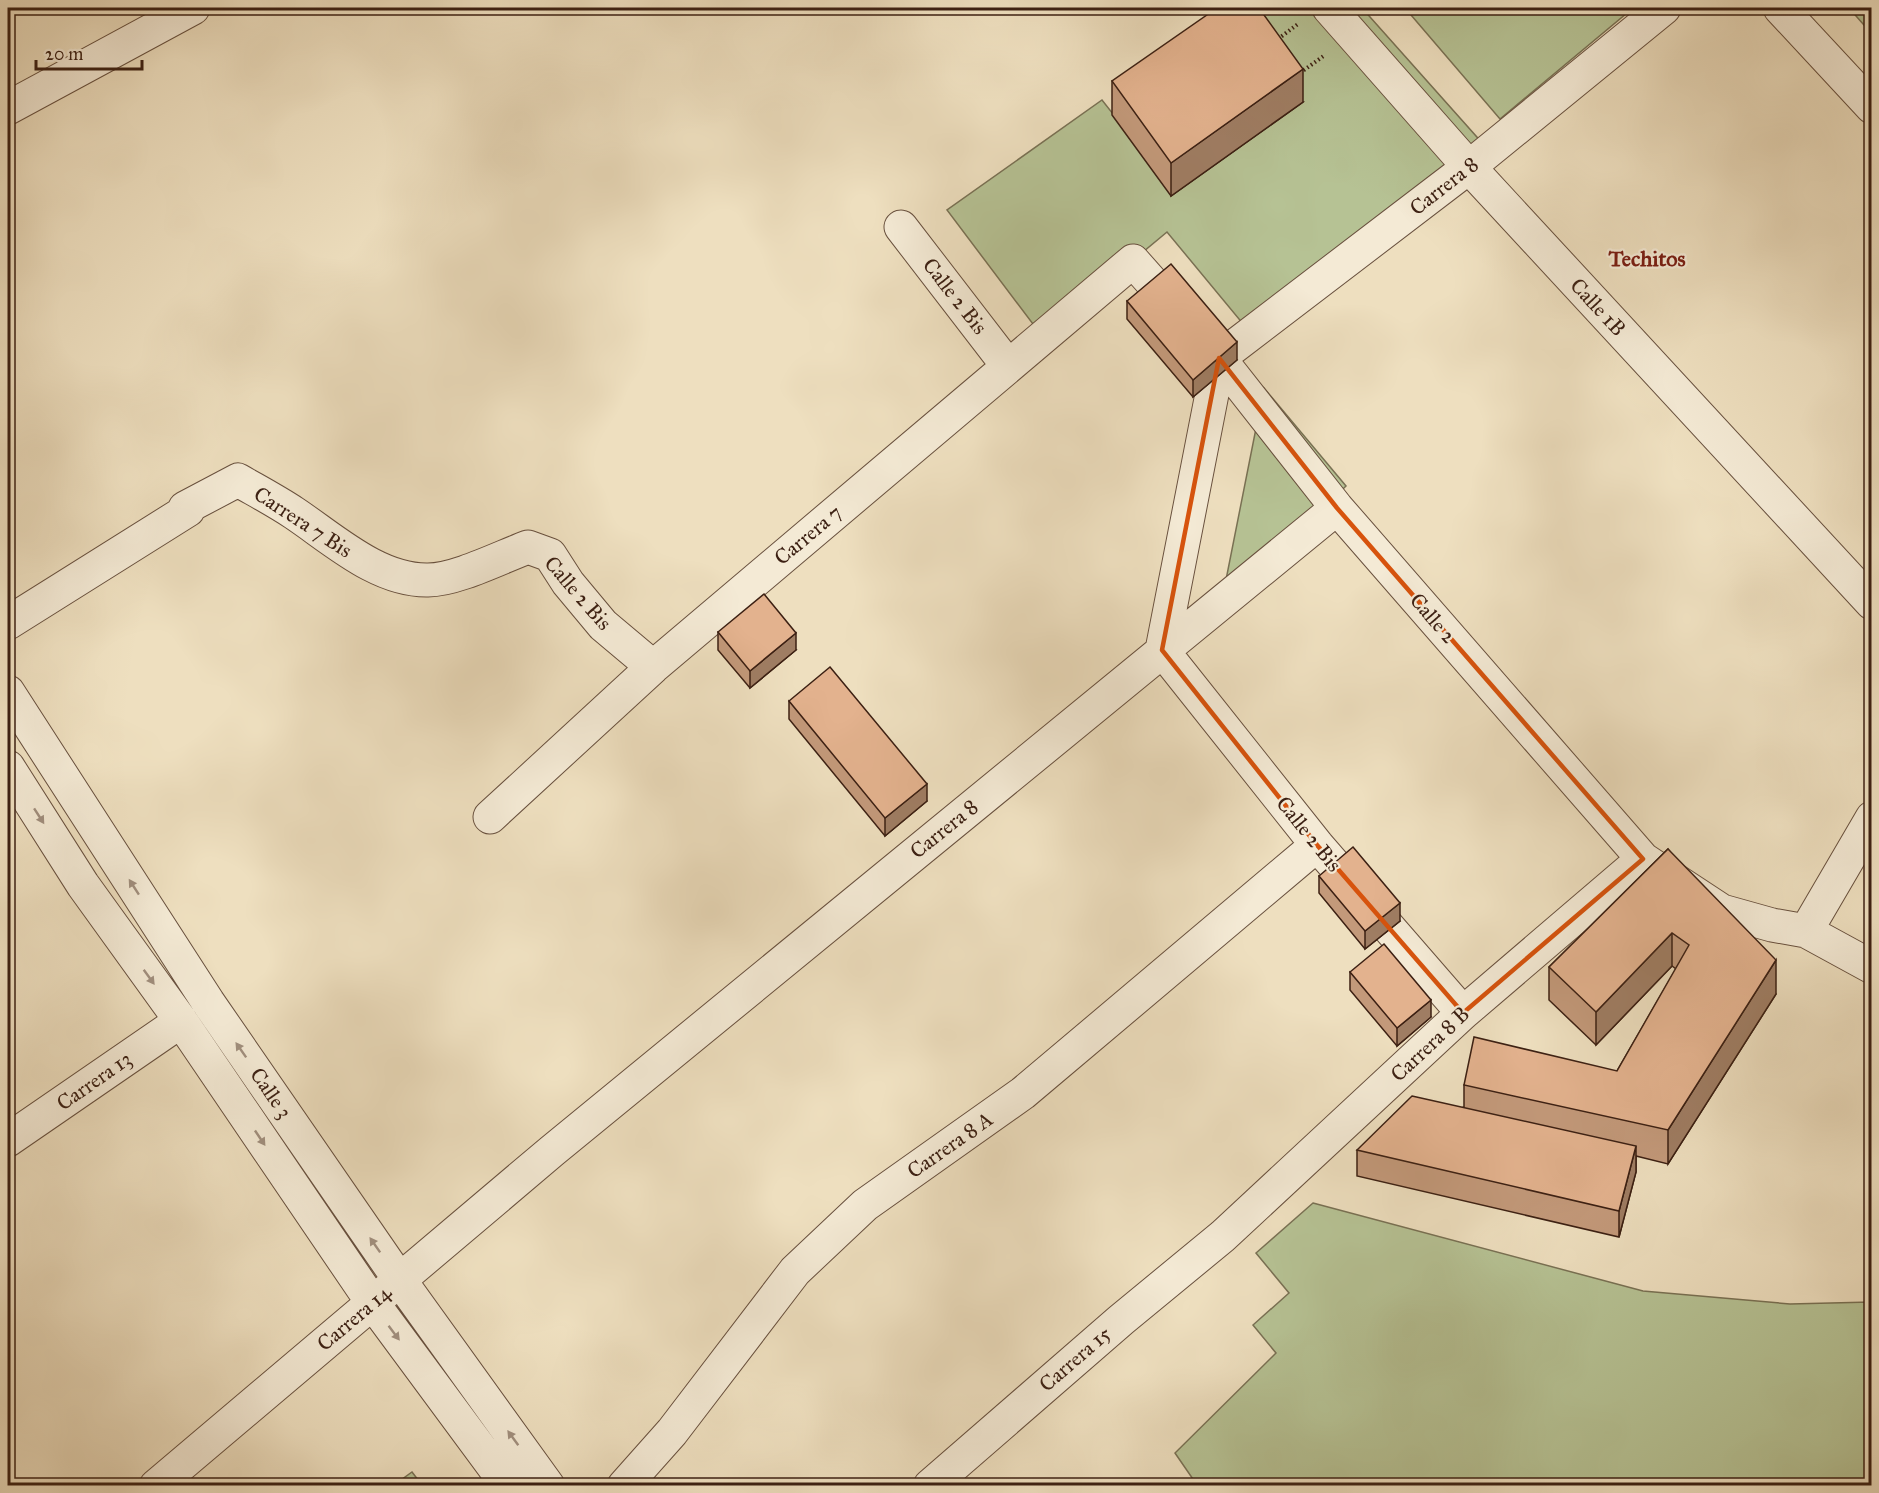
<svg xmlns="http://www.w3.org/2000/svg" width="1879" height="1493" viewBox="0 0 1879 1493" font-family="'IM FELL Great Primer',serif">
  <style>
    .green { fill: #b6c294; stroke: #797154; stroke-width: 1.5 }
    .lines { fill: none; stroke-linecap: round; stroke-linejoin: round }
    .minor-casing { stroke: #68503e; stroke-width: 35 }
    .path { stroke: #3c2013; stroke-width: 4; stroke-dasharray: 1.5 3; stroke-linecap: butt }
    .minor { stroke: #f4ead5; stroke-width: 33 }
    .wall { fill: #c3997a; stroke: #3c2013; stroke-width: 1.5 }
    .shaded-wall { fill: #9f7d63; stroke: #3c2013; stroke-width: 1.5 }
    .building { fill: #e3b28e; stroke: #3c2013; stroke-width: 1.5 }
    .oneway { fill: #a18f7e }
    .marked { fill: none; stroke: #d7530d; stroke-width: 4.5; stroke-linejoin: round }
    .labels { text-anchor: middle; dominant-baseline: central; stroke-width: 4.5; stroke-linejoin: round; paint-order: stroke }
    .street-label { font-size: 21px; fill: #3c2013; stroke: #f4ead5 }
    .neighbourhood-label { font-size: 22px; font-weight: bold; fill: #7a1f14; stroke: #f4ead5 }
  </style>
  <rect width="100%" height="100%" fill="#eedfbf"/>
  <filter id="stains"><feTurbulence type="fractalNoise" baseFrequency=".00333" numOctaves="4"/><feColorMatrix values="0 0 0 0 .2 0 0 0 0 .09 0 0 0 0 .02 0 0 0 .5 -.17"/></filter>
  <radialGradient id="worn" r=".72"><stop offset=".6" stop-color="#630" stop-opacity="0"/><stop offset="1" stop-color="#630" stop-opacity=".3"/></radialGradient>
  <!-- green -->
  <path class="green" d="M 1204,8 L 1362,8 L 1484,145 L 1258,342 L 1167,232 L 1042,336 L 947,210 L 1102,100 L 1113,114 L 1223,36 Z
    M 1405,8 L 1633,8 L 1500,119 Z
    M 1849,8 L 1871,8 L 1871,33 Z
    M 1264,388 L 1346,486 L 1220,610 Z
    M 1313,1203 L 1643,1291 L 1790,1304 L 1871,1302 L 1871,1485 L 1197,1485 L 1175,1453 L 1276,1353 L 1253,1325 L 1289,1293 L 1256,1253 Z
    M 412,1472 L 422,1485 L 394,1485 Z"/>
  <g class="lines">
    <!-- minor casing -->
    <g class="minor-casing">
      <path id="minor" d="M 1329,8 L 1469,167 L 1872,603
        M 1780,8 L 1872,107
        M 8,108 L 193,8
        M 901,227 L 1008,366
        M 8,623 L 188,510 L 185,508 L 238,480 C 257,491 276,501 294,513 C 333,539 378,581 428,580 C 456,580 501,557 528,547 L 550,555 L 568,583 L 603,625 L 653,667
        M 8,692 L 208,1002 L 399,1279 L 548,1486
        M 8,767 L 83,885 L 181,1021 L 372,1302 L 508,1486
        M 490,817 L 653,667 L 1133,261 L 1219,358 L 1337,508 L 1643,859 L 1722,911 L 1772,925 L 1806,931 L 1872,967
        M 1806,931 L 1872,818
        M 1463,1013 L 1317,845 L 1162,650 L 1219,358 L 1469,167 L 1664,8
        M 8,1140 L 181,1021
        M 156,1486 L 552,1151 L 1337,508
        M 624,1486 L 672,1432 L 795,1271 L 865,1205 L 1023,1093 L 1317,845
        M 930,1486 L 1121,1320 L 1223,1236 L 1463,1013 L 1643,859"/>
    </g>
    <!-- path -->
    <path class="path" d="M 1278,39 L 1298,24
      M 1300,73 L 1325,55"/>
    <!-- minor -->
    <use href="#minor" class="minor"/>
  </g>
  <!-- wall -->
  <path class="wall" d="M 1112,81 L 1303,102 L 1171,196 L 1112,115 Z
    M 1127,301 L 1237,360 L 1193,397 L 1127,319 Z
    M 718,632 L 796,650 L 750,688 L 718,650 Z
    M 789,701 L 927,801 L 885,836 L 789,719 Z
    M 1668,849 L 1776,994 L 1668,1164 L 1636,1156 L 1636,1172 L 1619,1237 L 1357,1176 L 1357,1150 L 1464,1107 L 1464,1085 L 1617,1071 L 1676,969 L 1672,966 L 1596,1045 L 1549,1000 L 1549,967 Z
    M 1319,876 L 1400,921 L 1365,949 L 1319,893 Z
    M 1350,972 L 1431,1017 L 1397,1046 L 1350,990 Z"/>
  <!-- shaded-wall -->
  <path class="shaded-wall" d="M 1303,69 L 1303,102 L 1171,196 L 1171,163 Z
    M 1237,342 L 1237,360 L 1193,397 L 1193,380 Z
    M 796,633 L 796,650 L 750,688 L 750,671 Z
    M 927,784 L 927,801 L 885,836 L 885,818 Z
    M 1400,903 L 1400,921 L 1365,949 L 1365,931 Z
    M 1672,933 L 1672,966 L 1596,1045 L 1596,1012 Z
    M 1776,960 L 1776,994 L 1668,1164 L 1668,1130 Z
    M 1431,1000 L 1431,1017 L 1397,1046 L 1397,1028 Z
    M 1636,1146 L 1636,1172 L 1619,1237 L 1619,1211 Z"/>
  <!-- building -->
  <path class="building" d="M 1217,8 L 1259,8 L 1303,69 L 1171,163 L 1112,81 Z
    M 1171,264 L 1237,342 L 1193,380 L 1127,301 Z
    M 764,594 L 796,633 L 750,671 L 718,632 Z
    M 830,667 L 927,784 L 885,818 L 789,701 Z
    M 1353,847 L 1400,903 L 1365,931 L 1319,876 Z
    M 1668,849 L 1776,960 L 1668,1130 L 1464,1085 L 1474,1037 L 1617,1071 L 1689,945 L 1672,933 L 1596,1012 L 1549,967 Z
    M 1384,944 L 1431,1000 L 1397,1028 L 1350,972 Z
    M 1412,1096 L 1636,1146 L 1619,1211 L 1357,1150 Z"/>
  <!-- one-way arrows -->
  <defs><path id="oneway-solid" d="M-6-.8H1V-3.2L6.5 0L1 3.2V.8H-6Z" transform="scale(1.5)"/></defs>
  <g class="oneway">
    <use href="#oneway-solid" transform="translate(39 816) rotate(57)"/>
    <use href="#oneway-solid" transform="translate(134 887) rotate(-123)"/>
    <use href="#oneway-solid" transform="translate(149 977) rotate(54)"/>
    <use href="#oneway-solid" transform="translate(241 1050) rotate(-125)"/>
    <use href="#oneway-solid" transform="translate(260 1138) rotate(56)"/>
    <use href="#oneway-solid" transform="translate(375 1245) rotate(-125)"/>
    <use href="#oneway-solid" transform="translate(394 1333) rotate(53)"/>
    <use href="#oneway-solid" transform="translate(513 1438) rotate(-126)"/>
  </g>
  <!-- marked area -->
  <path class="marked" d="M 1219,358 L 1337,508 L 1643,859 L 1463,1013 L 1317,845 L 1162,650 Z"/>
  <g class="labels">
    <!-- street labels -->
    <g class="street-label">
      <text transform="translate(1444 186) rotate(-38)">Carrera 8</text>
      <text transform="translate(955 296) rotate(52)">Calle 2 Bis</text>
      <text transform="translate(1598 307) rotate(47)">Calle 1B</text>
      <text transform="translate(303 522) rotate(33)">Carrera 7 Bis</text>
      <text transform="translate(808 535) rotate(-40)">Carrera 7</text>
      <text transform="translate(578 593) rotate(49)">Calle 2 Bis</text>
      <text transform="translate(1433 618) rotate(49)">Calle 2</text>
      <text transform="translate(944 829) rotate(-39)">Carrera 8</text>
      <text transform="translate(1309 834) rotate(51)">Calle 2 Bis</text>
      <text transform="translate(1430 1044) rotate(-43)">Carrera 8 B</text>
      <text transform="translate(94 1081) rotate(-35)">Carrera 13</text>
      <text transform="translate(271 1093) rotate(55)">Calle 3</text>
      <text transform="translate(950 1145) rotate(-35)">Carrera 8 A</text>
      <text transform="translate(354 1318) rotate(-40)">Carrera 14</text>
      <text transform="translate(1075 1359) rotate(-41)">Carrera 15</text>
    </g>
    <!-- neighbourhood labels -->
    <g class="neighbourhood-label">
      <text x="1647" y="258">Techitos</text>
    </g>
  </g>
  <!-- margin -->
  <rect width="1879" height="1493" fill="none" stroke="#eedfbf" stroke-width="30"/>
  <rect x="9" y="9" width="1861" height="1475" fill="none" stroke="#3c2013" stroke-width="3"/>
  <rect x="15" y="15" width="1849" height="1463" fill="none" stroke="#3c2013" stroke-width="1.5"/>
  <!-- scale -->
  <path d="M36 60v9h106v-9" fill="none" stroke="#3c2013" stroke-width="3"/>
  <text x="45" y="60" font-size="18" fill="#3c2013" stroke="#f4ead5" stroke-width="4.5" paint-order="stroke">20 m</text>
  <rect width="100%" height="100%" filter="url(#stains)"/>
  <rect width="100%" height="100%" fill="url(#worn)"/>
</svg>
